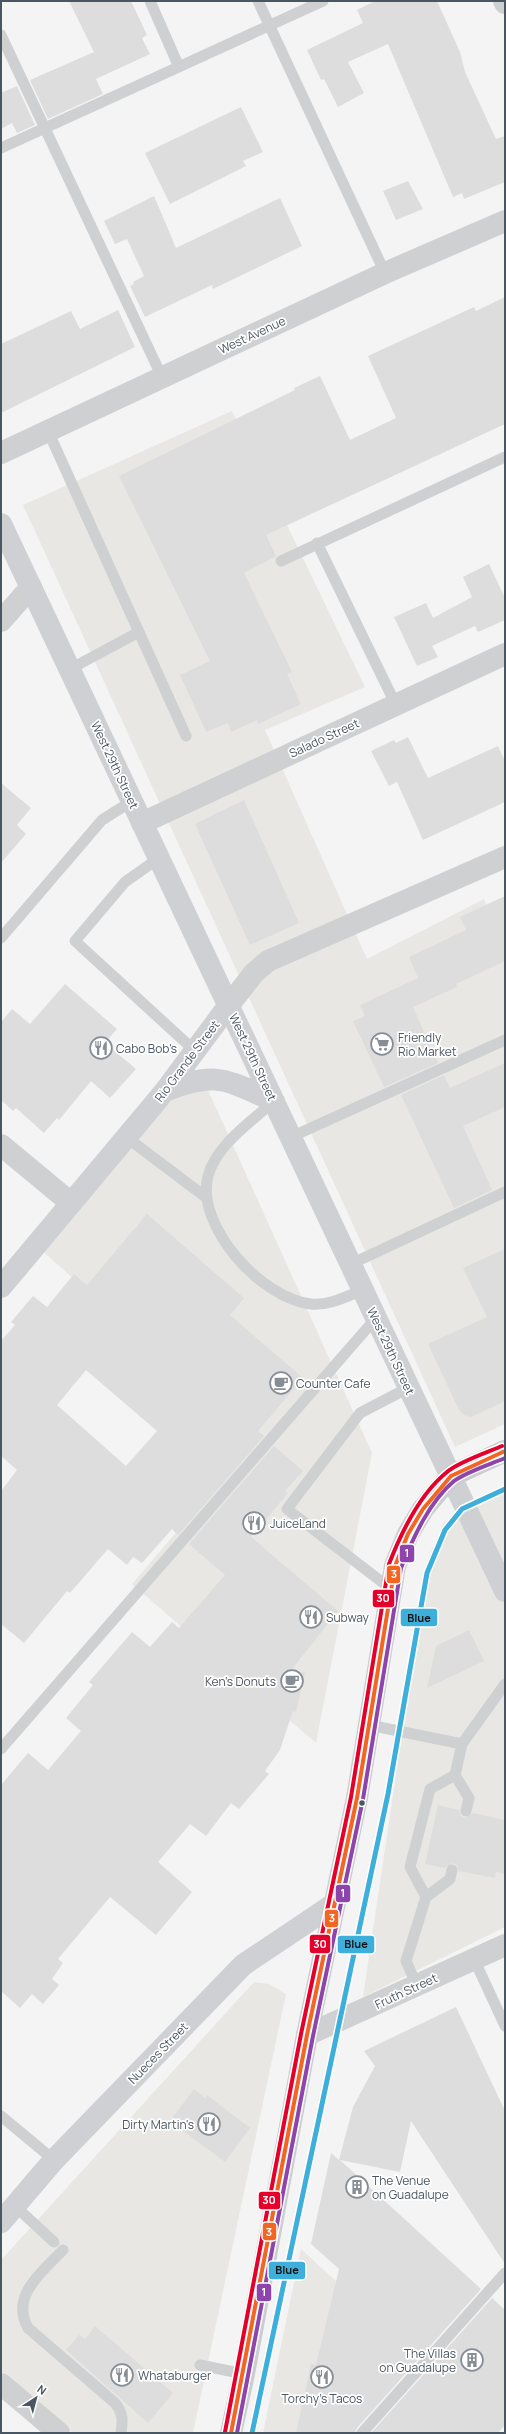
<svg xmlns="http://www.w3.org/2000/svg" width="506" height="2434" viewBox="0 0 506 2434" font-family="Manrope,sans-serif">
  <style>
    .commercial { fill: #e8e7e3 }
    .building { fill: #ddddde; fill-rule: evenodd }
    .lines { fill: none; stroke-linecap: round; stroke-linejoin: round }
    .lane { stroke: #ced0d2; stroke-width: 11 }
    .street { stroke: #ced0d2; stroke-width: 22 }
    .secondary { stroke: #ced0d4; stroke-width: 22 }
    .primary { stroke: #caced1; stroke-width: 22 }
    .bus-1-casing { stroke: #fff; stroke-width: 7 }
    .bus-2-casing { stroke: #fff; stroke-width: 7 }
    .bus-3-casing { stroke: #fff; stroke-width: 7 }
    .bus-1 { stroke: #f26522; stroke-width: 4 }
    .bus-2 { stroke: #8e44ad; stroke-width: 4 }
    .bus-3 { stroke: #e4002b; stroke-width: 4 }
    .rail-1-casing { stroke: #fff; stroke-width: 8 }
    .rail-1 { stroke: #3dafda; stroke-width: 5 }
    .bus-dot { fill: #4a5661; stroke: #fff; stroke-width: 1.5 }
    .labels { text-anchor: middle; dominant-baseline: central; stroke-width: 3.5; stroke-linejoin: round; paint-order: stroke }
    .street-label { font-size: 12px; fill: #4a5661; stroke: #fff }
    .poi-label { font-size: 12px; fill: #4a5661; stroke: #fff; text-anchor: start }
    .line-badge { stroke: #fff; stroke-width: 1.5 }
    .badge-label { font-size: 11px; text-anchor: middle; font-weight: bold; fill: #fff }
    .pale-badge-label { font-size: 11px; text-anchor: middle; font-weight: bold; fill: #111 }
  </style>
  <rect width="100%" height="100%" fill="#f4f4f4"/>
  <!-- commercial -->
  <path class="commercial" d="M 232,411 L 365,687 L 265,730 L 367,959 L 484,899 L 505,955 L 505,1424 L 455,1447 L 23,505 Z
    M 199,1070 L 372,1453 L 316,1743 L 132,1584 L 256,1439 L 40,1249 Z
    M 505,1493 L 505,1927 L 363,1997 L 428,1559 L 444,1522 Z
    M 254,1982 L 269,1984 L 286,1994 L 193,2433 L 73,2433 L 1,2371 L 1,2260 Z
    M 301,2249 L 413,2352 L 340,2433 L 263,2433 Z"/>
  <!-- building -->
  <path class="building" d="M 69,1 L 131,1 L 147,35 L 142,38 L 150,54 L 96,79 L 103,94 L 48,119 L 30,80 L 94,52 Z
    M 375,1 L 437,1 L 460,52 L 465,72 L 496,139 L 505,136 L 505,182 L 464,199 L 462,193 L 453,197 L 388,44 L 348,62 L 364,93 L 338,107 L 324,79 L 321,80 L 307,50 L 363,23 L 357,10 Z
    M 17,86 L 35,125 L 17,133 L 12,123 L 1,129 L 1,93 Z
    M 241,107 L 263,152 L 243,161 L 246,166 L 170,204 L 145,153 Z
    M 408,181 L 423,209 L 396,220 L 383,191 Z
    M 154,196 L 176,248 L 280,198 L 302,246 L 213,289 L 212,285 L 145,317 L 130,286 L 134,284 L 133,282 L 144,276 L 127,239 L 115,244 L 104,221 Z
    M 505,297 L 505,424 L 266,535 L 276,556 L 244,573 L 292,672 L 287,674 L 301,704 L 258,724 L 257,720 L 231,732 L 228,723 L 206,732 L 180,675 L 210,661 L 119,476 L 295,390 L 294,388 L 320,376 L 350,440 L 396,418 L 368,356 L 474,307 L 476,311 Z
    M 118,310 L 135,347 L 1,413 L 1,344 L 71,311 L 80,329 Z
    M 489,564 L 505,598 L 505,620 L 478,632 L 475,626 L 432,646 L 438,657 L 417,666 L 394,617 L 426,603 L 433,618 L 472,597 L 463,577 Z
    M 408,737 L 428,778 L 498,746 L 505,761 L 505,802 L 423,840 L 397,782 L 389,786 L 371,751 L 394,740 L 396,743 Z
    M 1,783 L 31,808 L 17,825 L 26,834 L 1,863 Z
    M 244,800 L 299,923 L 250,945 L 195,824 Z
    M 505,896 L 505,961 L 456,984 L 457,987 L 413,1007 L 438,1063 L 384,1087 L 353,1021 L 365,1016 L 360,1005 L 418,978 L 409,957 L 466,930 L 460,917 Z
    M 65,984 L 117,1029 L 105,1043 L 136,1069 L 110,1098 L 91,1081 L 59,1120 L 57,1118 L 44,1133 L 16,1108 L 13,1111 L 1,1100 L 1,1022 L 12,1009 L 30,1024 Z
    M 505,1063 L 505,1107 L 463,1126 L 492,1190 L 454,1208 L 401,1095 L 444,1075 L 450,1088 Z
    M 147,1214 L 244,1298 L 230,1315 L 303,1378 L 258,1431 L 264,1436 L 178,1535 L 172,1529 L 142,1563 L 133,1557 L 127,1565 L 108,1549 L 70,1593 L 67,1591 L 24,1643 L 1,1624 L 1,1491 L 17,1470 L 1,1456 L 1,1341 L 15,1325 L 11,1322 L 33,1296 L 47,1307 L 74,1274 L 87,1285 ZM 86,1370 L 157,1431 L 126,1466 L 57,1405 Z
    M 505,1249 L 505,1401 L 471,1417 L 464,1415 L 459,1410 L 428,1344 L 487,1317 L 463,1268 Z
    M 274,1446 L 303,1471 L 285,1491 L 288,1493 L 251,1537 L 338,1611 L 292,1669 L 305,1673 L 296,1712 L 293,1711 L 280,1750 L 265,1771 L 269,1774 L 239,1809 L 231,1803 L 206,1836 L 190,1824 L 158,1862 L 192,1892 L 156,1935 L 110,1897 L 58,1959 L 63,1963 L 52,1979 L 59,1985 L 43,2004 L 32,1994 L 20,2008 L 1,1991 L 1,1785 L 28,1753 L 48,1770 L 81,1731 L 66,1718 L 93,1685 L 89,1682 L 132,1632 L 150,1647 L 172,1622 L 179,1628 L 225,1575 L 189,1544 Z
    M 469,1630 L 484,1661 L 427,1688 L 436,1646 Z
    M 438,1805 L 459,1810 L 461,1816 L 465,1818 L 473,1813 L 505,1820 L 505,1874 L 496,1872 L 495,1878 L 459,1871 L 457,1865 L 453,1863 L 445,1868 L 425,1864 Z
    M 456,2007 L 505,2111 L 505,2264 L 411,2121 L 400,2172 L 340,2160 L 481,2289 L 357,2428 L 355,2433 L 296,2433 L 311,2364 L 316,2365 L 339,2269 L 311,2244 L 331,2153 L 339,2160 L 353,2107 L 375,2066 L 364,2051 Z
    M 194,2089 L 205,2098 L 207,2095 L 250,2128 L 225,2162 L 170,2121 Z
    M 492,2298 L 505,2310 L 505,2425 L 498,2433 L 371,2433 Z
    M 95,2326 L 173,2393 L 148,2423 L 66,2350 L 79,2335 L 85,2339 Z"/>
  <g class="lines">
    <!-- lane -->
    <path class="lane" d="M 150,1 L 179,67
      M 258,1 L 385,273
      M 1,35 L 162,377
      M 1,148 L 323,1
      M 48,431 L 186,736
      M 317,543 L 396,705
      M 281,561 L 505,457
      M 70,669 L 139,632
      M 159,858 L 125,882 L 75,941 L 195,1051
      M 1,938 L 102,820 L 132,801
      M 274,1101 C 251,1122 216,1145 208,1176 C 195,1226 262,1299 311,1304 C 329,1306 347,1296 363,1290
      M 126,1137 L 207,1198
      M 291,1137 L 505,1040
      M 351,1264 L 505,1192
      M 391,1589 L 287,1509 L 360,1413 L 408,1388
      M 369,1725 L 462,1744 L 505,1684
      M 1,1749 L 376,1318
      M 455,1775 L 469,1798 L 466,1811
      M 452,1870 L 450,1879 L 426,1897 L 410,1867 L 430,1789 L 455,1775 L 462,1744
      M 474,1959 L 505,2026
      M 417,1986 L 406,1961 L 426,1897
      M 1,2116 L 54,2160
      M 15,2206 L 54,2242
      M 63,2250 C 42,2272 10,2296 28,2328 L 115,2403 C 123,2413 123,2420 121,2433
      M 200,2365 L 244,2374
      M 362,2433 L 505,2273"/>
    <!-- street -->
    <path class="street" d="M 504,1 L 505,3
      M 1,453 L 385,273 L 505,221
      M 1,621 L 31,587
      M 142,823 L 505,654
      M 229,1005 L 254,973 L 268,961 L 505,857
      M 1,1145 L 71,1203
      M 307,2035 L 505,1945
      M 1,2384 L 59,2433"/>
    <!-- secondary -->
    <path class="secondary" d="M 1,524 L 505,1591
      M 165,1091 C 216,1070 226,1080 274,1101
      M 1,1287 L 165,1091 L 229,1005
      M 1,2222 L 54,2160 L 243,1965 L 334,1904"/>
    <!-- primary -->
    <path class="primary" d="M 231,2433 L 244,2374 L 307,2035 L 357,1798 L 395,1566 L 408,1534 L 423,1509 L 451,1476 L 505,1451"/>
    <!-- bus-1 casing -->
    <g class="bus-1-casing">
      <path id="bus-1" d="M 231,2433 L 307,2035 L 357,1798 L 395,1566 L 408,1534 L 423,1509 L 451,1476 L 505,1451"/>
    </g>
    <!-- bus-2 casing -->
    <g class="bus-2-casing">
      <path id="bus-2" d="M 237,2433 L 313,2036 L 363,1799 L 401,1568 C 413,1538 429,1502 454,1481 C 466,1472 491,1464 505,1458"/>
    </g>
    <!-- bus-3 casing -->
    <g class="bus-3-casing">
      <path id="bus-3" d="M 225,2432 L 301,2034 L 351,1797 L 389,1564 C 401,1533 421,1493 447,1472 C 458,1462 488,1452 502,1446"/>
    </g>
    <!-- bus-1 -->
    <use href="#bus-1" class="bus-1"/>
    <!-- bus-2 -->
    <use href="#bus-2" class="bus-2"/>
    <!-- bus-3 -->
    <use href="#bus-3" class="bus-3"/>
    <!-- rail-1 casing -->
    <g class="rail-1-casing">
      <path id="rail-1" d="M 252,2433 L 388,1794 L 427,1573 L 445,1530 L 462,1509 L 505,1489"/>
    </g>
    <!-- rail-1 -->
    <use href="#rail-1" class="rail-1"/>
  </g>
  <!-- icons -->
  <defs>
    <g id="supermarket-ring" transform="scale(1.15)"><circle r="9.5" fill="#fff" stroke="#868d94" stroke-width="1.5"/><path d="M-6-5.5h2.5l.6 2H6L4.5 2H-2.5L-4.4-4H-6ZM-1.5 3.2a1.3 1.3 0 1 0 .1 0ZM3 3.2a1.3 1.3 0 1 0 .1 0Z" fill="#868d94"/></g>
    <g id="restaurant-ring" transform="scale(1.15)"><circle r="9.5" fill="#fff" stroke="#868d94" stroke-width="1.5"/><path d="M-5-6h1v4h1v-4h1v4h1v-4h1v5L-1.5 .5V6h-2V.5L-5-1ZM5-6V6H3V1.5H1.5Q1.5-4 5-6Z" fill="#868d94"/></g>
    <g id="cafe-ring" transform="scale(1.15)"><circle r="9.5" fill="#fff" stroke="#868d94" stroke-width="1.5"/><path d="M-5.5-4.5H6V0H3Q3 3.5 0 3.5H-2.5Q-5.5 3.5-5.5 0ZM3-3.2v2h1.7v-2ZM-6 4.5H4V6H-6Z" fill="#868d94"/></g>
    <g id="building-ring" transform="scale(1.15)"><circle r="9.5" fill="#fff" stroke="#868d94" stroke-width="1.5"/><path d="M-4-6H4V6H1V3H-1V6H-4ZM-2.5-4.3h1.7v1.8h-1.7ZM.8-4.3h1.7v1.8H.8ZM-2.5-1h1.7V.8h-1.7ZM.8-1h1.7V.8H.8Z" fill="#868d94"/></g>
  </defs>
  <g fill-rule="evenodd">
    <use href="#supermarket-ring" x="382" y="1044"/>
    <use href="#restaurant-ring" x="101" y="1048"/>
    <use href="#cafe-ring" x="281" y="1383"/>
    <use href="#restaurant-ring" x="254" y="1523"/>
    <use href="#restaurant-ring" x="311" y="1617"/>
    <use href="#cafe-ring" x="292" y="1681"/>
    <use href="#restaurant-ring" x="209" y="2124"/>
    <use href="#building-ring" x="357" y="2187"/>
    <use href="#building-ring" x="472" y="2360"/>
    <use href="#restaurant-ring" x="122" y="2375"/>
    <use href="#restaurant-ring" x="322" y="2377"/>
  </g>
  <!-- markers -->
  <circle class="bus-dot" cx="362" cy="1803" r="3.5"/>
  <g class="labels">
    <!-- street labels -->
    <g class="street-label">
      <text transform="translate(252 335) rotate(-25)">West Avenue</text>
      <text transform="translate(324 738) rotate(-25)">Salado Street</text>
      <text transform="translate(115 765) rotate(65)">West 29th Street</text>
      <text transform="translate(253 1057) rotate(65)">West 29th Street</text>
      <text transform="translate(187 1061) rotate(-53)">Rio Grande Street</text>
      <text transform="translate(391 1351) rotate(65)">West 29th Street</text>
      <text transform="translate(406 1991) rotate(-25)">Fruth Street</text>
      <text transform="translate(158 2053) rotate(-46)">Nueces Street</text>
    </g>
    <!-- poi labels -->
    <g class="poi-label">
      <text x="398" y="1037">Friendly<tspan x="398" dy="14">Rio Market</tspan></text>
      <text x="116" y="1048">Cabo Bob's</text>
      <text x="296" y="1383">Counter Cafe</text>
      <text x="270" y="1523">JuiceLand</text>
      <text x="326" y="1617">Subway</text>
      <text x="276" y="1681" text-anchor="end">Ken's Donuts</text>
      <text x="194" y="2124" text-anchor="end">Dirty Martin's</text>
      <text x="372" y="2180">The Venue<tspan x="372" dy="14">on Guadalupe</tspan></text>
      <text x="456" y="2353" text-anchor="end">The Villas<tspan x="456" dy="14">on Guadalupe</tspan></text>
      <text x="138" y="2375">Whataburger</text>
      <text x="322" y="2398" text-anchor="middle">Torchy's Tacos</text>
    </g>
  </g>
  <g class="line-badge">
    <rect x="399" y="1544" width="16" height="19" rx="4" fill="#8e44ad"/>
    <rect x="386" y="1565" width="15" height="19" rx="4" fill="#f26522"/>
    <rect x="372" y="1589" width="23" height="19" rx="4" fill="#e4002b"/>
    <rect x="400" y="1608" width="38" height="19" rx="4" fill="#3dafda"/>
    <rect x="335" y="1884" width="16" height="19" rx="4" fill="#8e44ad"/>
    <rect x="324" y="1909" width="15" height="19" rx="4" fill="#f26522"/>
    <rect x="309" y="1934" width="22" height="20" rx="4" fill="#e4002b"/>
    <rect x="337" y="1935" width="38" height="19" rx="4" fill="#3dafda"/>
    <rect x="258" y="2191" width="23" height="19" rx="4" fill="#e4002b"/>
    <rect x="262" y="2222" width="15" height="19" rx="4" fill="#f26522"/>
    <rect x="268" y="2261" width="38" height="19" rx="4" fill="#3dafda"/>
    <rect x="256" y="2283" width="16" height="19" rx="4" fill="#8e44ad"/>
  </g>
  <g class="badge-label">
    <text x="407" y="1557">1</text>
    <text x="394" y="1578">3</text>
    <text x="383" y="1602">30</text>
    <text x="343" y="1897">1</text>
    <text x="332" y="1922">3</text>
    <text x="320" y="1948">30</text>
    <text x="269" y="2204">30</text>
    <text x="269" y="2236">3</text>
    <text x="264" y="2296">1</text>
  </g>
  <g class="pale-badge-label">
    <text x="419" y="1622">Blue</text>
    <text x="356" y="1948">Blue</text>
    <text x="287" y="2274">Blue</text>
  </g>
  <!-- border -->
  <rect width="506" height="2434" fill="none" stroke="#4a5661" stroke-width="4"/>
  <!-- north arrow -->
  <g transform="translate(36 2398) rotate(36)" stroke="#ffffff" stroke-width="3" paint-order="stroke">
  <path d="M0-3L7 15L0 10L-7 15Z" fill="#4a5661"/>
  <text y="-6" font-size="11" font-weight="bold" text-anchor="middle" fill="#4a5661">N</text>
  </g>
</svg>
